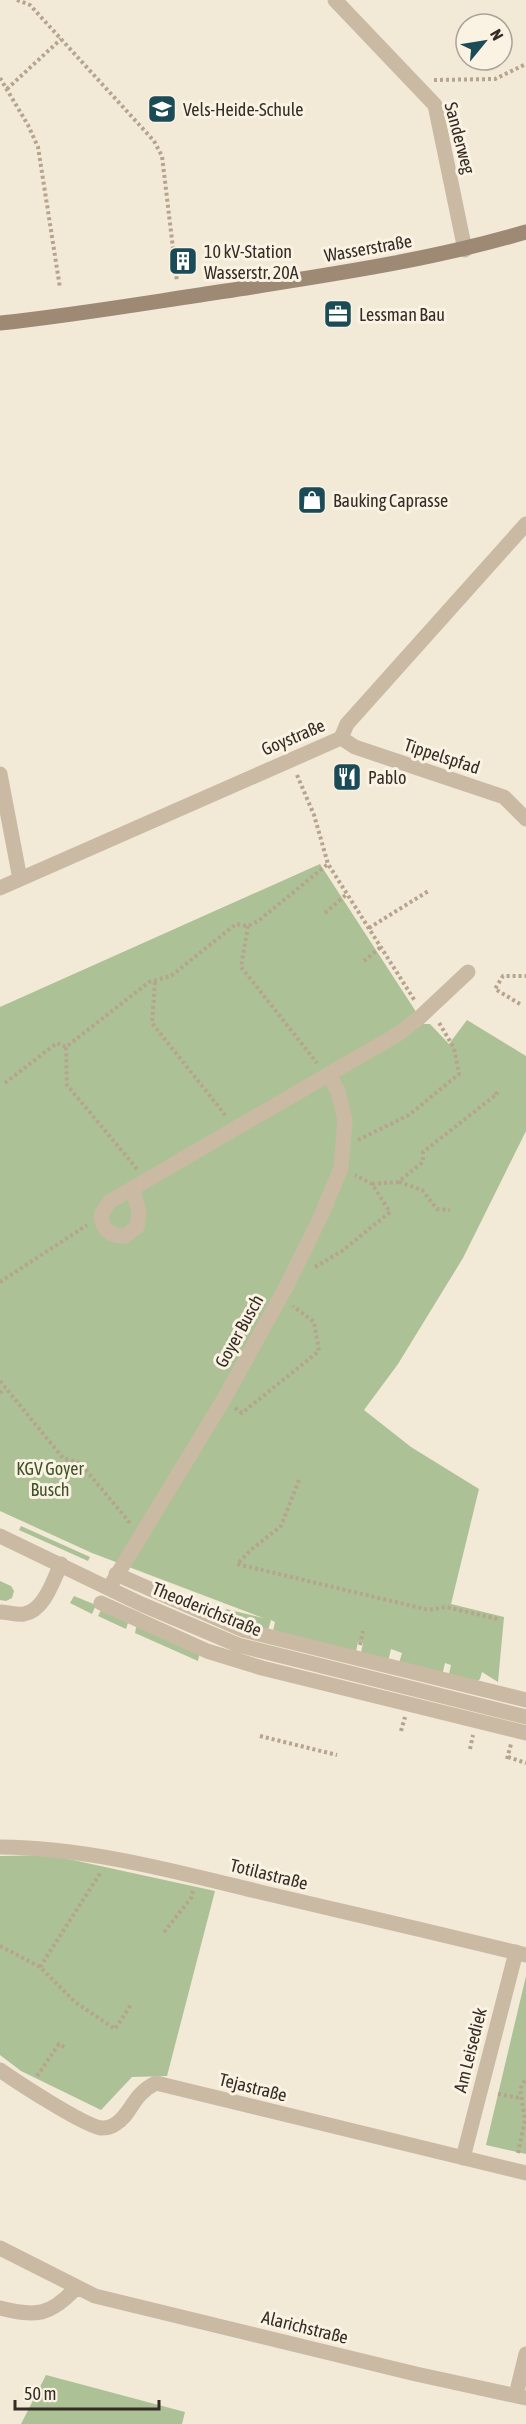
<svg xmlns="http://www.w3.org/2000/svg" width="526" height="2424" viewBox="0 0 526 2424" font-family="'Asap Condensed',sans-serif">
  <style>
    .green { fill: #adc197 }
    .lines { fill: none; stroke-linecap: round; stroke-linejoin: round }
    .path { stroke: #b6a48d; stroke-width: 4; stroke-dasharray: 3 3; stroke-linecap: butt }
    .street { stroke: #cabaa3; stroke-width: 15 }
    .secondary { stroke: #9e8975; stroke-width: 15 }
    .labels { text-anchor: middle; dominant-baseline: central; stroke-width: 6; stroke-linejoin: round; paint-order: stroke }
    .poi-label { font-size: 18px; fill: #352c25; stroke: #faf2e3; text-anchor: start }
    .street-label { font-size: 18px; fill: #352c25; stroke: #faf2e3 }
    .park-label { font-size: 18px; fill: #3e5428; stroke: #faf2e3 }
  </style>
  <rect width="100%" height="100%" fill="#f2e9d7"/>
  <!-- green -->
  <path class="green" d="M 320,864 L 424,1024 L 430,1024 L 449,1044 L 467,1020 L 526,1056 L 526,1131 L 463,1258 L 398,1364 L 364,1410 L 411,1447 L 479,1489 L 451,1604 L 504,1617 L 498,1682 L 482,1672 L 480,1679 L 474,1684 L 448,1678 L 451,1665 L 445,1663 L 442,1676 L 399,1663 L 402,1653 L 391,1649 L 388,1662 L 360,1657 L 363,1643 L 358,1642 L 355,1656 L 272,1635 L 275,1622 L 271,1620 L 267,1634 L 222,1619 L 226,1609 L 263,1618 L 92,1553 L 0,1511 L 0,1007 Z
    M 21,1526 L 90,1557 L 88,1561 L 19,1530 Z
    M 0,1581 L 11,1586 L 14,1591 L 12,1598 L 6,1601 L 0,1600 Z
    M 74,1596 L 96,1605 L 92,1614 L 70,1603 Z
    M 102,1608 L 129,1620 L 126,1629 L 98,1616 Z
    M 137,1623 L 200,1651 L 198,1661 L 135,1633 Z
    M 50,1855 L 215,1891 L 167,2076 L 132,2077 L 101,2110 L 21,2071 L 0,2055 L 0,1856 Z
    M 526,1976 L 526,2154 L 486,2145 Z
    M 46,2375 L 185,2412 L 182,2424 L 21,2424 Z"/>
  <g class="lines">
    <!-- path -->
    <path class="path" d="M 17,0 L 30,5 L 154,141 L 162,156 L 177,282
      M 0,78 L 28,125 L 38,147 L 60,288
      M 434,80 L 495,79 L 526,64
      M 7,89 L 61,39
      M 297,775 L 314,815 L 328,864 L 415,1001
      M 325,913 L 347,894
      M 248,926 L 241,967 L 317,1063
      M 369,928 L 430,890
      M 364,961 L 381,947
      M 155,982 L 152,1023 L 226,1116
      M 520,1004 L 495,989 L 503,976 L 526,976
      M 5,1083 L 57,1043 L 66,1047
      M 358,1140 L 409,1115 L 459,1074 L 454,1048 L 438,1021
      M 137,1169 L 67,1085 L 66,1047 L 149,982 L 171,976 L 236,924 L 248,926 L 258,921 L 328,864
      M 399,1182 L 422,1190 L 437,1209 L 450,1210
      M 372,1184 L 398,1182 L 423,1162 L 423,1152 L 497,1094 L 495,1092
      M 315,1267 L 342,1251 L 390,1212 L 372,1184 L 355,1175
      M 0,1282 L 87,1225
      M 0,1381 L 63,1458 L 80,1463 L 130,1523
      M 0,1393 L 5,1388
      M 235,1408 L 242,1413 L 319,1351 L 314,1322 L 293,1306
      M 299,1480 L 281,1526 L 252,1549 L 237,1564 L 429,1610 L 446,1607 L 498,1619
      M 360,1645 L 363,1631
      M 401,1731 L 405,1717
      M 260,1736 L 337,1755
      M 470,1749 L 473,1735
      M 508,1757 L 526,1763
      M 507,1759 L 511,1744
      M 164,1932 L 191,1898 L 193,1891
      M 0,1946 L 40,1967 L 75,2002 L 115,2029 L 132,2003
      M 40,1967 L 101,1872
      M 37,2076 L 59,2044 L 66,2048
      M 498,2094 L 520,2098
      M 518,2153 L 525,2120 L 520,2089 L 526,2078"/>
    <!-- street -->
    <path class="street" d="M 335,0 L 435,105 L 465,250
      M 341,738 L 355,747 L 504,797 L 526,819
      M 0,774 L 20,879
      M 0,888 L 341,738 L 347,724 L 526,524
      M 133,1189 L 139,1212 L 137,1227 L 125,1236 C 110,1236 102,1229 101,1215 L 109,1202 L 398,1034 L 419,1018 L 468,972
      M 0,1536 L 141,1604 L 238,1645 L 526,1717
      M 116,1574 L 243,1630 L 526,1700
      M 109,1588 L 224,1399 L 287,1285 L 321,1216 L 341,1168 L 345,1121 L 338,1091 L 329,1074
      M 101,1603 L 207,1651 L 262,1668 L 526,1733
      M 0,1612 C 7,1612 17,1615 24,1614 C 45,1610 53,1580 61,1564
      M 0,1847 C 89,1848 174,1871 260,1892 C 349,1913 437,1933 526,1955
      M 0,2070 C 17,2082 83,2125 101,2128 C 104,2128 111,2127 114,2125 C 132,2115 131,2095 156,2083 L 526,2173
      M 463,2158 L 516,1952
      M 0,2248 L 95,2296 L 416,2374 L 526,2398
      M 0,2308 C 36,2317 50,2316 76,2288
      M 516,2395 L 526,2354"/>
    <!-- secondary -->
    <path class="secondary" d="M 0,323 C 76,315 151,302 226,291 C 327,275 428,261 526,232"/>
  </g>
  <!-- icons -->
  <defs>
    <g id="school-square" transform="scale(1.5)"><rect x="-9" y="-9" width="18" height="18" rx="4" fill="#1a4b57" stroke="#faf2e3"/><path d="M0-5L7-2L0 1L-7-2ZM-4 1L0 2.5L4 1V4Q0 6-4 4Z" fill="#fff"/></g>
    <g id="building-square" transform="scale(1.5)"><rect x="-9" y="-9" width="18" height="18" rx="4" fill="#1a4b57" stroke="#faf2e3"/><path d="M-4-6H4V6H1V3H-1V6H-4ZM-2.5-4.3h1.7v1.8h-1.7ZM.8-4.3h1.7v1.8H.8ZM-2.5-1h1.7V.8h-1.7ZM.8-1h1.7V.8H.8Z" fill="#fff"/></g>
    <g id="office-square" transform="scale(1.5)"><rect x="-9" y="-9" width="18" height="18" rx="4" fill="#1a4b57" stroke="#faf2e3"/><path d="M-6-3h4V-5.5h4V-3h4V5H-6ZM-1-4.5V-3h2v-1.5ZM-6 0V1H6V0Z" fill="#fff"/></g>
    <g id="shop-square" transform="scale(1.5)"><rect x="-9" y="-9" width="18" height="18" rx="4" fill="#1a4b57" stroke="#faf2e3"/><path d="M-5-2.5h2.3a2.7 3.5 0 0 1 5.4 0H5L5.5 6h-11ZM-1.5-2.5h3a1.5 2.3 0 0 0-3 0Z" fill="#fff"/></g>
    <g id="restaurant-square" transform="scale(1.5)"><rect x="-9" y="-9" width="18" height="18" rx="4" fill="#1a4b57" stroke="#faf2e3"/><path d="M-5-6h1v4h1v-4h1v4h1v-4h1v5L-1.5 .5V6h-2V.5L-5-1ZM5-6V6H3V1.5H1.5Q1.5-4 5-6Z" fill="#fff"/></g>
  </defs>
  <g fill-rule="evenodd">
    <use href="#school-square" x="162" y="109"/>
    <use href="#building-square" x="183" y="261"/>
    <use href="#office-square" x="338" y="314"/>
    <use href="#shop-square" x="312" y="500"/>
    <use href="#restaurant-square" x="347" y="777"/>
  </g>
  <g class="labels">
    <!-- poi labels -->
    <g class="poi-label">
      <text x="183" y="109">Vels-Heide-Schule</text>
      <text x="204" y="251">10 kV-Station<tspan x="204" dy="21">Wasserstr. 20A</tspan></text>
      <text x="359" y="314">Lessman Bau</text>
      <text x="333" y="500">Bauking Caprasse</text>
      <text x="368" y="777">Pablo</text>
    </g>
    <!-- street labels -->
    <g class="street-label">
      <text transform="translate(460 138) rotate(75)">Sanderweg</text>
      <text transform="translate(368 248) rotate(-10)">Wasserstraße</text>
      <text transform="translate(293 737) rotate(-23)">Goystraße</text>
      <text transform="translate(442 756) rotate(18)">Tippelspfad</text>
      <text transform="translate(239 1331) rotate(-61)">Goyer Busch</text>
      <text transform="translate(207 1609) rotate(22)">Theoderichstraße</text>
      <text transform="translate(269 1874) rotate(14)">Totilastraße</text>
      <text transform="translate(470 2050) rotate(-76)">Am Leisediek</text>
      <text transform="translate(253 2087) rotate(14)">Tejastraße</text>
      <text transform="translate(305 2327) rotate(14)">Alarichstraße</text>
    </g>
    <!-- park labels -->
    <g class="park-label">
      <text x="50" y="1468">KGV Goyer<tspan x="50" dy="21">Busch</tspan></text>
    </g>
  </g>
  <!-- north arrow -->
  <g transform="translate(484 42) rotate(60)"><circle r="28" fill="#faf2e3" stroke="#aba397" stroke-width="1.5"/>
  <path d="M0-4.5L10 22L0 15L-10 22Z" fill="#1a4b57"/>
  <text y="-9" font-size="16" font-weight="bold" text-anchor="middle" fill="#352c25">N</text>
  </g>
  <!-- scale -->
  <path d="M15 2400v9h144v-9" fill="none" stroke="#352c25" stroke-width="3"/>
  <text x="24" y="2400" font-size="18" fill="#352c25" stroke="#faf2e3" stroke-width="4.5" paint-order="stroke">50 m</text>
</svg>
